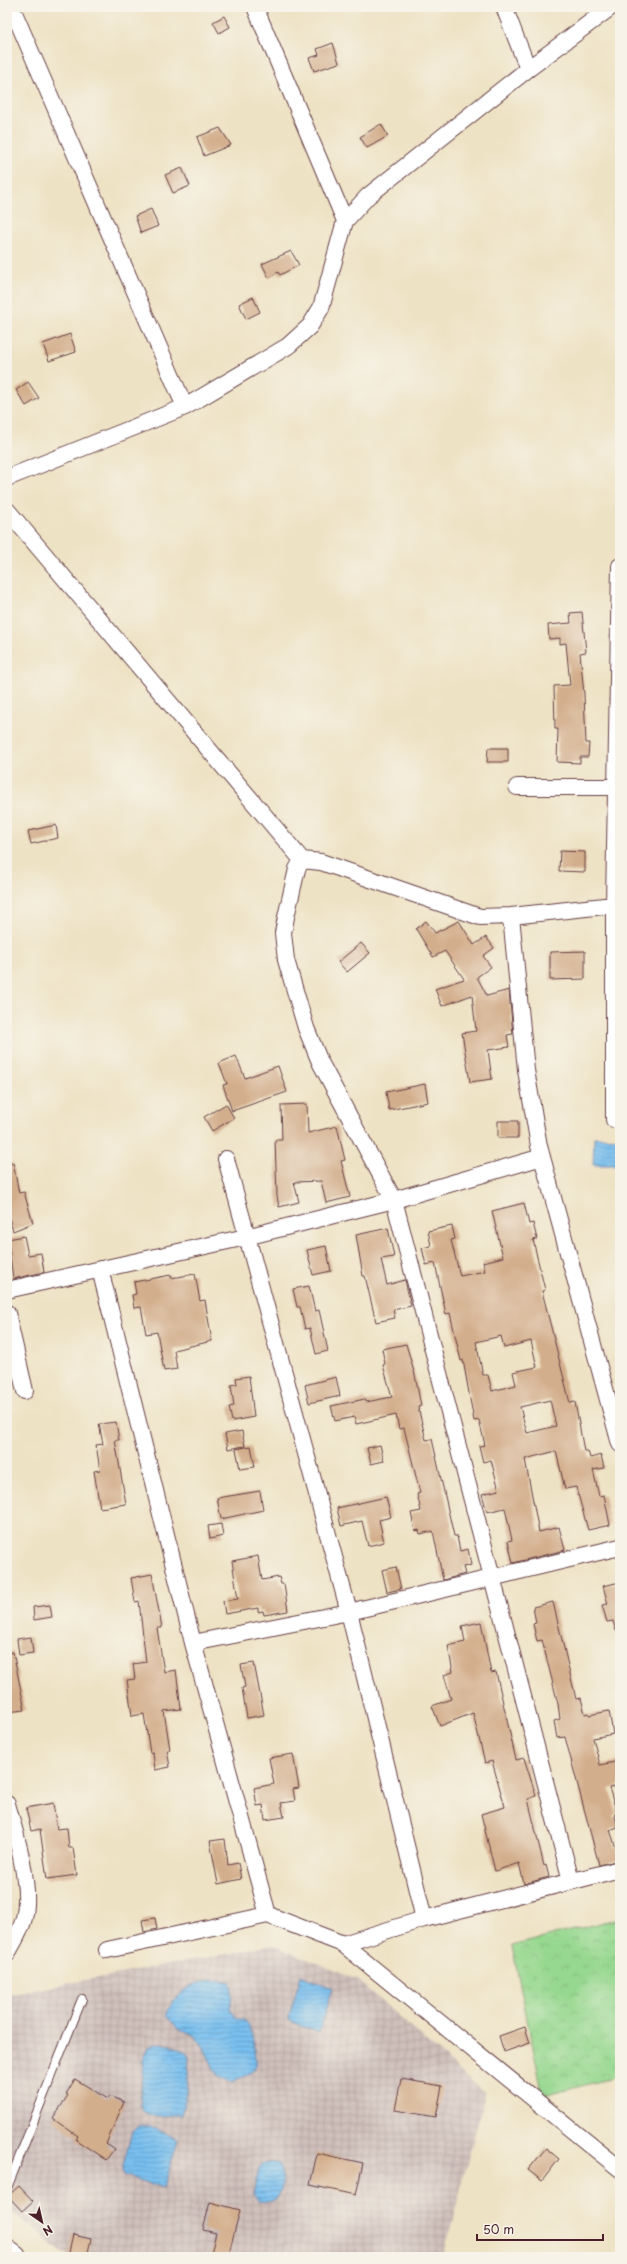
<svg xmlns="http://www.w3.org/2000/svg" width="627" height="2264" viewBox="0 0 627 2264" font-family="'Playpen Sans',sans-serif">
  <style>
    .industrial { fill: url(#industrial-grid) }
    .park { fill: url(#park-crowns); stroke: #707c5d }
    .water { fill: url(#water-rules); stroke: #61708e }
    .building { fill: #d3ae8c; fill-rule: evenodd }
    .lines { fill: none; stroke-linecap: round; stroke-linejoin: round }
    .lane-casing { stroke: #633c42; stroke-width: 10 }
    .street-casing { stroke: #633c42; stroke-width: 18 }
    .secondary-casing { stroke: #633c42; stroke-width: 24 }
    .lane { stroke: #fff; stroke-width: 8 }
    .street { stroke: #fff; stroke-width: 16 }
    .secondary { stroke: #fff; stroke-width: 22 }
  </style>
  <defs>
    <pattern id="industrial-grid" width="8" height="8" patternUnits="userSpaceOnUse"><rect width="8" height="8" fill="#cfc0bb"/><path d="M0 4h8M4 0v8" fill="none" stroke="#b3a5a1"/></pattern>
    <pattern id="park-crowns" width="20" height="18" patternUnits="userSpaceOnUse"><rect width="20" height="18" fill="#96d88f"/><path d="M2 6a3 3 0 1 1 6 0M12 15a3 3 0 1 1 6 0" fill="none" stroke="#83b97c"/></pattern>
    <pattern id="water-rules" width="6" height="5" patternUnits="userSpaceOnUse"><rect width="6" height="5" fill="#78c0f0"/><path d="M0 2.5h6" fill="none" stroke="#649bc3"/></pattern>
  </defs>
  <rect width="100%" height="100%" fill="#f7f3e8"/>
  <filter id="ink" filterUnits="userSpaceOnUse"><feTurbulence type="fractalNoise" baseFrequency=".025" numOctaves="2"/><feDisplacementMap in="SourceGraphic" scale="8" xChannelSelector="R" yChannelSelector="G"/><feConvolveMatrix kernelMatrix="1 2 1 2 8 2 1 2 1" color-interpolation-filters="sRGB"/></filter>
  <filter id="wash" filterUnits="userSpaceOnUse"><feTurbulence type="fractalNoise" baseFrequency=".012" numOctaves="4" result="noise"/><feDisplacementMap in="SourceGraphic" scale="16" xChannelSelector="R" yChannelSelector="G"/><feGaussianBlur stdDeviation="0.9" result="paint"/><feColorMatrix in="noise" values="0 0 0 0 0 0 0 0 0 0 0 0 0 0 0 0 0 1.4 0 .05"/><feComposite in="paint" operator="in"/></filter>
  <g filter="url(#wash)">
    <rect width="100%" height="100%" fill="#eee2c4"/>
    <!-- industrial -->
    <path class="industrial" d="M 273,1945 L 358,1980 L 485,2094 L 443,2257 L 69,2257 L 7,2208 L 7,1995 Z"/>
    <!-- park -->
    <path class="park" d="M 620,1918 L 620,2076 L 543,2096 L 512,1946 Z"/>
    <!-- water -->
    <path class="water" d="M 594,1137 L 620,1138 L 620,1165 L 593,1165 Z
      M 301,1975 L 332,1988 L 319,2033 L 288,2020 Z
      M 219,1979 L 230,1982 L 233,1994 L 230,2008 L 237,2019 C 241,2019 245,2020 248,2024 C 251,2027 258,2061 256,2065 C 253,2073 239,2080 232,2083 L 217,2075 L 203,2046 L 196,2036 L 178,2028 L 166,2016 C 175,1991 193,1981 219,1979 Z
      M 159,2043 C 169,2044 183,2047 189,2057 L 187,2094 L 181,2115 C 168,2114 148,2121 140,2107 L 143,2059 L 149,2047 Z
      M 138,2125 C 145,2124 175,2135 178,2140 L 164,2188 L 123,2175 L 122,2170 L 132,2131 Z
      M 269,2162 L 279,2164 C 287,2176 281,2192 273,2202 L 259,2201 L 253,2194 L 259,2168 L 262,2164 Z"/>
    <g id="blocks">
      <!-- building -->
      <path class="building" d="M 224,16 L 230,27 L 219,33 L 213,22 Z
        M 333,43 L 339,63 L 314,71 L 309,58 L 319,55 L 317,49 Z
        M 381,124 L 388,136 L 367,148 L 360,137 Z
        M 220,128 L 231,145 L 204,156 L 197,137 Z
        M 182,168 L 190,186 L 173,193 L 165,175 Z
        M 151,209 L 158,226 L 141,233 L 135,216 Z
        M 291,251 L 299,265 L 280,275 L 278,272 L 269,278 L 262,264 Z
        M 253,297 L 260,312 L 246,319 L 239,304 Z
        M 70,334 L 76,352 L 49,361 L 43,344 Z
        M 28,382 L 39,398 L 26,406 L 16,390 Z
        M 582,612 L 586,652 L 580,653 L 584,694 L 586,743 L 589,743 L 588,757 L 580,757 L 580,763 L 557,762 L 558,729 L 555,729 L 554,686 L 570,685 L 566,643 L 560,644 L 560,638 L 549,639 L 548,625 L 571,623 L 570,613 Z
        M 488,748 L 508,748 L 508,762 L 487,762 Z
        M 56,825 L 58,838 L 31,844 L 28,831 Z
        M 560,851 L 585,852 L 585,872 L 559,871 Z
        M 426,921 L 435,933 L 459,921 L 474,945 L 486,937 L 494,948 L 483,956 L 491,967 L 477,977 L 487,996 L 509,990 L 513,1034 L 507,1035 L 509,1047 L 488,1050 L 492,1079 L 470,1082 L 462,1033 L 476,1031 L 472,995 L 442,1006 L 435,989 L 464,979 L 445,951 L 433,957 L 416,929 Z
        M 361,943 L 370,953 L 347,972 L 338,962 Z
        M 585,951 L 585,979 L 550,980 L 550,952 Z
        M 236,1056 L 245,1078 L 278,1066 L 287,1092 L 232,1111 L 223,1085 L 227,1084 L 219,1063 Z
        M 425,1084 L 428,1102 L 389,1110 L 386,1092 Z
        M 226,1104 L 234,1118 L 212,1131 L 204,1117 Z
        M 307,1104 L 308,1133 L 337,1126 L 345,1160 L 341,1161 L 350,1197 L 326,1203 L 321,1181 L 294,1182 L 299,1202 L 279,1207 L 277,1196 L 275,1140 L 282,1140 L 281,1105 Z
        M 498,1121 L 518,1121 L 518,1138 L 498,1138 Z
        M 13,1163 L 19,1193 L 24,1192 L 33,1223 L 13,1231 L 7,1211 L 7,1164 Z
        M 524,1203 L 529,1224 L 533,1223 L 537,1239 L 533,1240 L 545,1290 L 542,1291 L 570,1403 L 575,1402 L 584,1451 L 588,1451 L 590,1458 L 601,1455 L 604,1468 L 593,1470 L 599,1496 L 604,1495 L 610,1525 L 588,1530 L 576,1487 L 565,1489 L 556,1451 L 525,1459 L 539,1532 L 559,1527 L 565,1550 L 513,1563 L 508,1541 L 512,1540 L 505,1508 L 487,1512 L 482,1494 L 499,1490 L 491,1460 L 483,1462 L 479,1446 L 485,1445 L 479,1420 L 474,1421 L 463,1360 L 461,1361 L 450,1313 L 446,1314 L 435,1263 L 426,1265 L 422,1248 L 431,1246 L 428,1231 L 452,1226 L 455,1239 L 451,1240 L 460,1276 L 485,1271 L 483,1262 L 503,1257 L 492,1211 ZM 501,1336 L 504,1348 L 531,1341 L 537,1367 L 513,1372 L 516,1385 L 492,1391 L 488,1375 L 483,1375 L 476,1342 ZM 550,1400 L 556,1426 L 527,1433 L 520,1407 Z
        M 388,1228 L 394,1257 L 381,1259 L 387,1285 L 405,1280 L 411,1306 L 393,1310 L 395,1318 L 376,1322 L 365,1276 L 363,1276 L 356,1235 Z
        M 24,1236 L 28,1255 L 41,1253 L 44,1272 L 13,1279 L 8,1239 Z
        M 326,1246 L 331,1271 L 313,1275 L 307,1250 Z
        M 195,1274 L 200,1301 L 205,1300 L 212,1341 L 174,1350 L 177,1369 L 164,1371 L 157,1332 L 146,1334 L 141,1307 L 134,1308 L 132,1295 L 136,1294 L 134,1282 L 171,1275 L 171,1278 Z
        M 309,1286 L 315,1311 L 319,1310 L 328,1351 L 316,1354 L 310,1328 L 305,1329 L 300,1307 L 297,1307 L 293,1289 Z
        M 406,1344 L 415,1375 L 421,1406 L 418,1407 L 426,1440 L 432,1439 L 454,1536 L 457,1536 L 460,1551 L 468,1549 L 471,1565 L 463,1567 L 465,1574 L 443,1580 L 433,1531 L 420,1534 L 419,1530 L 415,1531 L 411,1513 L 421,1511 L 417,1494 L 420,1493 L 404,1428 L 399,1429 L 396,1415 L 356,1424 L 354,1417 L 335,1421 L 331,1406 L 365,1399 L 366,1402 L 392,1397 L 383,1365 L 385,1364 L 382,1349 Z
        M 249,1376 L 254,1417 L 232,1421 L 229,1407 L 234,1406 L 231,1385 L 237,1384 L 236,1378 Z
        M 336,1377 L 340,1396 L 309,1403 L 305,1385 Z
        M 116,1422 L 119,1440 L 115,1440 L 126,1504 L 100,1508 L 94,1471 L 100,1470 L 96,1445 L 103,1444 L 99,1424 Z
        M 242,1431 L 245,1446 L 228,1449 L 225,1434 Z
        M 380,1445 L 384,1461 L 371,1464 L 367,1448 Z
        M 251,1446 L 255,1467 L 240,1469 L 236,1449 Z
        M 260,1491 L 263,1510 L 221,1519 L 217,1498 Z
        M 386,1497 L 391,1517 L 379,1520 L 384,1542 L 368,1546 L 362,1521 L 341,1526 L 337,1508 Z
        M 221,1524 L 223,1536 L 210,1539 L 208,1526 Z
        M 258,1556 L 262,1580 L 279,1577 L 281,1584 L 284,1584 L 288,1611 L 264,1615 L 263,1611 L 258,1612 L 258,1608 L 225,1614 L 223,1601 L 238,1599 L 232,1561 Z
        M 396,1567 L 401,1589 L 387,1592 L 382,1570 Z
        M 152,1574 L 162,1628 L 157,1628 L 164,1672 L 176,1670 L 181,1709 L 164,1711 L 170,1750 L 167,1750 L 170,1767 L 155,1770 L 153,1752 L 150,1753 L 144,1714 L 132,1716 L 127,1680 L 135,1679 L 133,1664 L 146,1662 L 139,1601 L 135,1602 L 131,1578 Z
        M 620,1582 L 620,1631 L 616,1631 L 613,1621 L 607,1622 L 602,1605 L 608,1604 L 603,1586 Z
        M 553,1602 L 576,1699 L 581,1698 L 585,1714 L 589,1713 L 589,1715 L 609,1711 L 613,1734 L 593,1738 L 600,1765 L 620,1761 L 620,1785 L 609,1788 L 617,1813 L 614,1814 L 618,1827 L 610,1830 L 620,1860 L 599,1865 L 565,1737 L 557,1738 L 554,1721 L 560,1719 L 558,1704 L 542,1640 L 537,1641 L 533,1624 L 536,1623 L 533,1607 Z
        M 50,1605 L 52,1617 L 34,1620 L 33,1607 Z
        M 481,1622 L 491,1673 L 496,1672 L 516,1760 L 524,1758 L 536,1796 L 528,1799 L 544,1866 L 546,1865 L 549,1877 L 524,1884 L 519,1863 L 495,1871 L 481,1814 L 505,1807 L 492,1761 L 485,1763 L 473,1713 L 440,1726 L 432,1706 L 451,1699 L 444,1675 L 453,1672 L 448,1646 L 465,1642 L 462,1626 Z
        M 31,1637 L 33,1653 L 19,1655 L 17,1639 Z
        M 13,1652 L 25,1710 L 7,1712 L 7,1653 Z
        M 254,1663 L 264,1715 L 247,1718 L 242,1688 L 245,1687 L 241,1665 Z
        M 293,1754 L 299,1788 L 293,1789 L 295,1801 L 281,1803 L 284,1817 L 265,1820 L 263,1805 L 257,1806 L 254,1788 L 274,1784 L 269,1758 Z
        M 53,1803 L 57,1829 L 67,1828 L 69,1848 L 73,1848 L 77,1875 L 47,1879 L 40,1829 L 31,1831 L 26,1808 Z
        M 225,1839 L 228,1865 L 238,1863 L 241,1879 L 218,1884 L 210,1841 Z
        M 155,1918 L 157,1929 L 144,1932 L 142,1920 Z
        M 525,2027 L 530,2043 L 504,2052 L 499,2036 Z
        M 75,2079 L 108,2099 L 110,2096 L 124,2102 L 106,2144 L 114,2149 L 106,2160 L 76,2140 L 78,2136 L 53,2119 L 68,2095 L 66,2094 Z
        M 401,2079 L 442,2086 L 436,2117 L 395,2110 Z
        M 546,2148 L 559,2159 L 542,2181 L 528,2170 Z
        M 317,2153 L 363,2163 L 356,2195 L 310,2185 Z
        M 19,2186 L 33,2201 L 22,2211 L 8,2196 Z
        M 210,2202 L 240,2210 L 228,2257 L 210,2257 L 216,2233 L 203,2230 Z
        M 73,2235 L 91,2239 L 87,2257 L 68,2257 Z"/>
    </g>
  </g>
  <g filter="url(#ink)">
    <use href="#blocks" fill-opacity="0" stroke="#633c42" stroke-width="1"/>
    <g class="lines">
      <!-- lane casing -->
      <g class="lane-casing">
        <path id="lane" d="M 7,2188 L 82,1999"/>
      </g>
      <!-- street casing -->
      <g class="street-casing">
        <path id="street" d="M 255,7 L 345,221
          M 504,7 L 528,69
          M 15,15 L 185,407
          M 7,478 L 185,407 L 288,346 L 310,326 L 321,308 L 345,221 L 368,196 L 528,69 L 611,7
          M 7,510 L 302,860
          M 517,787 L 620,787
          M 511,916 L 526,1070 L 539,1146 L 620,1444
          M 614,1120 L 614,905 L 620,566
          M 226,1159 L 349,1612 L 424,1919
          M 100,1269 L 193,1643 L 268,1915 L 343,1944 L 620,2169
          M 7,1290 L 246,1237 L 394,1200 L 542,1157
          M 7,1313 L 25,1391
          M 193,1643 L 349,1612 L 620,1547
          M 7,1804 C 16,1835 32,1887 24,1918 C 21,1931 13,1943 7,1954
          M 571,1881 L 394,1200 L 320,1062 L 306,1028 L 286,960 L 283,933 L 286,917 L 297,869 L 302,860 L 321,862 L 480,917 L 511,916 L 614,905
          M 343,1944 L 424,1919 L 620,1869
          M 107,1950 L 268,1915"/>
      </g>
      <!-- secondary casing -->
      <g class="secondary-casing">
        <path id="secondary" d="M 7,2251 L 15,2257"/>
      </g>
      <!-- lane -->
      <use href="#lane" class="lane"/>
      <!-- street -->
      <use href="#street" class="street"/>
      <!-- secondary -->
      <use href="#secondary" class="secondary"/>
    </g>
  </g>
  <!-- margin -->
  <rect width="627" height="2264" fill="none" stroke="#f7f3e8" stroke-width="24"/>
  <!-- north arrow -->
  <g transform="translate(42 2222) rotate(146)" stroke="#f7f3e8" stroke-width="3" paint-order="stroke">
  <path d="M0-3L7 15L0 10L-7 15Z" fill="#4a1f2b"/>
  <text y="-6" font-size="11" font-weight="bold" text-anchor="middle" fill="#4a1f2b">N</text>
  </g>
  <!-- scale -->
  <path d="M477 2234v6h126v-6" fill="none" stroke="#4a1f2b" stroke-width="2"/>
  <text x="483" y="2234" font-size="12" fill="#4a1f2b" stroke="#f7f3e8" stroke-width="3" paint-order="stroke">50 m</text>
</svg>
